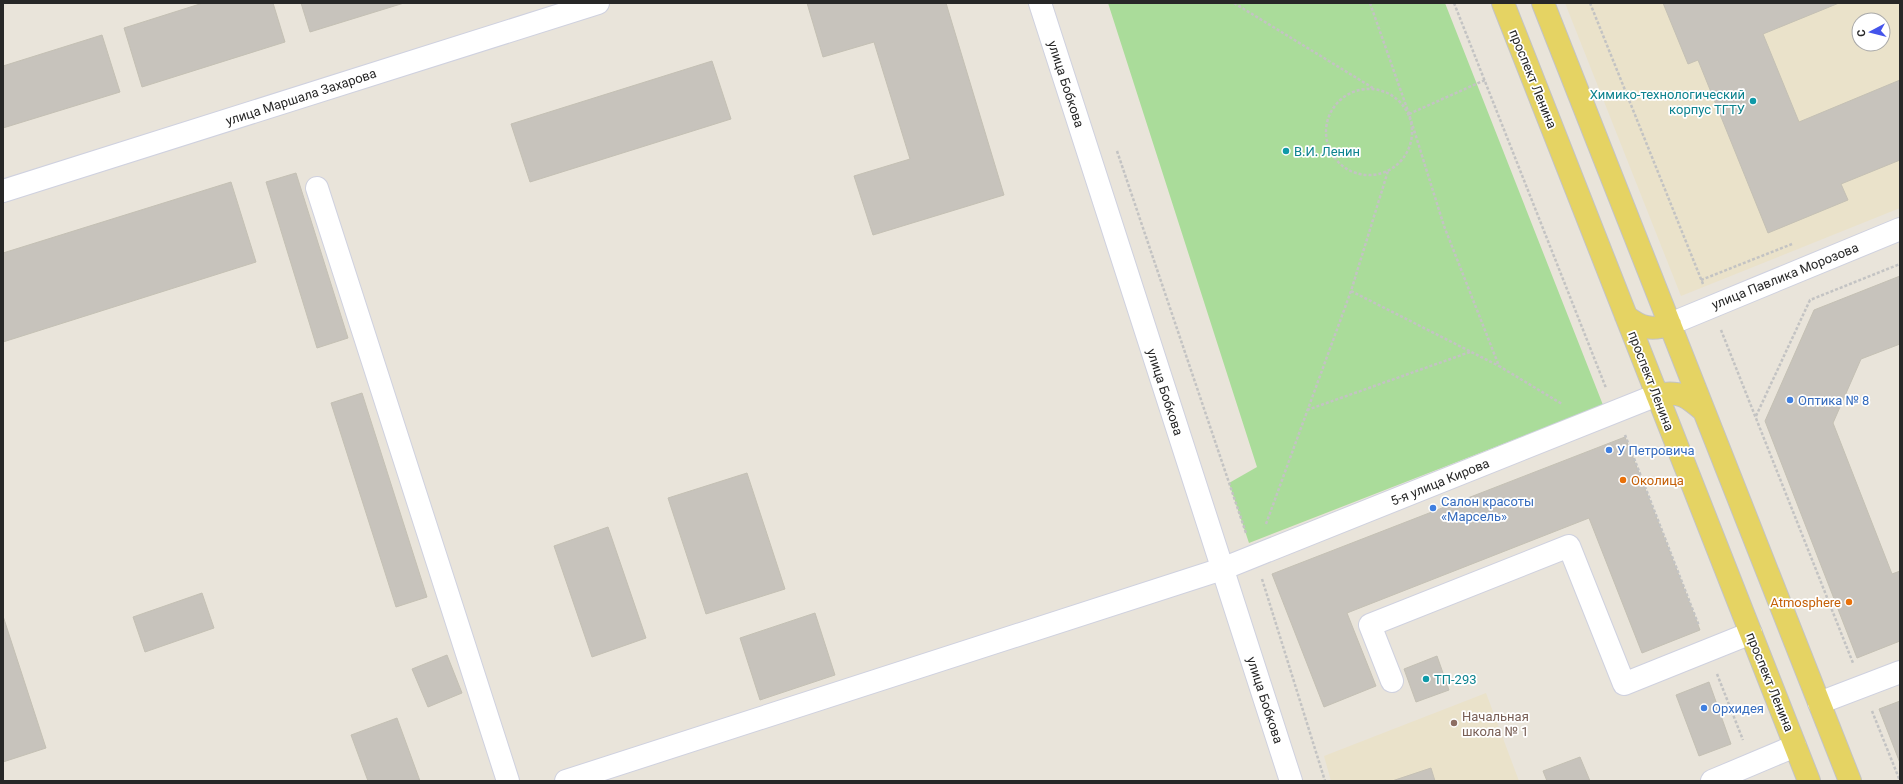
<svg xmlns="http://www.w3.org/2000/svg" width="1903" height="784" viewBox="0 0 1903 784" font-family="Roboto,sans-serif">
  <style>
    .education { fill: #eae2ca; fill-rule: evenodd }
    .green { fill: #aadc9a }
    .building { fill: #c7c3bc; stroke: #c4c0b4 }
    .lines { fill: none; stroke-linecap: round; stroke-linejoin: round }
    .minor-casing { stroke: #cfd1df; stroke-width: 24 }
    .major-casing { stroke: #c3c3c3; stroke-width: 24 }
    .path { stroke: #c3c3c3; stroke-width: 2.5; stroke-dasharray: 3 2; stroke-linecap: butt }
    .minor { stroke: #fff; stroke-width: 22 }
    .major { stroke: #e5d363; stroke-width: 22 }
    .culture-dot { fill: #0f9aa8; stroke: #fff; stroke-width: 1.5 }
    .shop-dot { fill: #3f7fe0; stroke: #fff; stroke-width: 1.5 }
    .food-dot { fill: #e8710a; stroke: #fff; stroke-width: 1.5 }
    .education-dot { fill: #8d6e63; stroke: #fff; stroke-width: 1.5 }
    .labels { text-anchor: middle; dominant-baseline: central; stroke-width: 3.5; stroke-linejoin: round; paint-order: stroke }
    .street-label { font-size: 13px; fill: #272727; stroke: #fff }
    .culture-label { font-size: 13px; fill: #0d838f; stroke: #fff; text-anchor: start }
    .shop-label { font-size: 13px; fill: #366cbe; stroke: #fff; text-anchor: start }
    .food-label { font-size: 13px; fill: #c56008; stroke: #fff; text-anchor: start }
    .education-label { font-size: 13px; fill: #785e54; stroke: #fff; text-anchor: start }
  </style>
  <rect width="100%" height="100%" fill="#e9e4da"/>
  <!-- education -->
  <path class="education" d="M 1565,3 L 1900,3 L 1900,208 L 1681,296 ZM 1859,20 L 1883,20 L 1883,44 L 1859,44 Z
    M 1486,693 L 1519,781 L 1331,781 L 1324,756 Z"/>
  <!-- green -->
  <path class="green" d="M 1108,3 L 1445,3 L 1603,405 L 1249,543 L 1229,483 L 1257,467 Z"/>
  <!-- building -->
  <path class="building" d="M 203,3 L 273,3 L 285,42 L 142,87 L 124,28 Z
    M 301,3 L 404,3 L 310,32 Z
    M 807,3 L 946,3 L 1004,195 L 873,235 L 854,176 L 910,159 L 874,42 L 823,57 Z
    M 1663,3 L 1839,3 L 1763,34 L 1799,122 L 1900,80 L 1900,160 L 1841,184 L 1848,200 L 1768,233 L 1698,60 L 1688,64 Z
    M 102,35 L 120,92 L 3,128 L 3,66 Z
    M 712,61 L 731,119 L 530,182 L 511,124 Z
    M 296,173 L 348,338 L 317,348 L 266,182 Z
    M 231,182 L 256,262 L 3,342 L 3,253 Z
    M 1900,276 L 1900,344 L 1861,359 L 1833,423 L 1892,574 L 1900,571 L 1900,641 L 1857,658 L 1765,421 L 1814,310 Z
    M 362,393 L 427,597 L 396,607 L 331,403 Z
    M 1625,437 L 1700,630 L 1642,653 L 1589,518 L 1347,613 L 1376,686 L 1324,707 L 1272,574 Z
    M 747,473 L 785,589 L 706,614 L 668,498 Z
    M 608,527 L 646,638 L 592,657 L 554,546 Z
    M 202,593 L 214,628 L 145,652 L 133,617 Z
    M 815,613 L 835,675 L 760,700 L 740,638 Z
    M 3,616 L 46,748 L 3,762 Z
    M 447,655 L 462,693 L 428,707 L 412,669 Z
    M 1437,656 L 1449,690 L 1416,702 L 1404,669 Z
    M 1709,682 L 1731,744 L 1699,756 L 1676,695 Z
    M 1900,701 L 1900,763 L 1879,709 Z
    M 397,718 L 420,781 L 368,781 L 351,735 Z
    M 1580,757 L 1590,781 L 1547,781 L 1543,771 Z
    M 1431,768 L 1435,781 L 1392,781 Z"/>
  <g class="lines">
    <!-- minor casing -->
    <g class="minor-casing">
      <path id="minor" d="M 1040,3 L 1291,781
        M 317,188 L 508,781
        M 3,191 L 598,3
        M 1670,324 L 1900,229
        M 1392,681 L 1370,625 L 1569,546 L 1624,684 L 1751,633
        M 1819,703 L 1900,672
        M 566,781 L 1222,569 L 1657,395
        M 1712,781 L 1795,746"/>
    </g>
    <!-- major casing -->
    <g class="major-casing">
      <path id="major" d="M 1503,3 L 1809,781
        M 1543,3 L 1850,781
        M 1626,316 C 1641,328 1652,331 1670,324
        M 1657,395 C 1680,390 1688,397 1704,411"/>
    </g>
    <!-- path -->
    <path class="path" d="M 1234,3 L 1373,88
      M 1370,3 L 1409,114 L 1444,226 L 1499,366 L 1562,404
      M 1454,3 L 1606,388
      M 1590,3 L 1703,284
      M1326 132a43 43 0 1 1 86 0a43 43 0 1 1-86 0Z
      M 1409,114 L 1485,80
      M 1117,151 L 1246,533
      M 1701,280 L 1792,244
      M 1351,291 L 1499,366
      M 1721,330 L 1853,663
      M 1307,410 L 1470,352
      M 1756,416 L 1810,300 L 1900,264
      M 1625,435 L 1699,626
      M 1266,524 L 1351,291 L 1388,171
      M 1262,579 L 1325,781
      M 1717,674 L 1743,740
      M 1872,711 L 1900,781"/>
    <!-- minor -->
    <use href="#minor" class="minor"/>
    <!-- major -->
    <use href="#major" class="major"/>
  </g>
  <!-- markers -->
  <g class="culture-dot">
    <circle cx="1753" cy="101" r="4"/>
    <circle cx="1286" cy="151" r="4"/>
    <circle cx="1426" cy="679" r="4"/>
  </g>
  <g class="shop-dot">
    <circle cx="1790" cy="400" r="4"/>
    <circle cx="1609" cy="450" r="4"/>
    <circle cx="1433" cy="508" r="4"/>
    <circle cx="1704" cy="708" r="4"/>
  </g>
  <g class="food-dot">
    <circle cx="1623" cy="480" r="4"/>
    <circle cx="1849" cy="602" r="4"/>
  </g>
  <circle class="education-dot" cx="1454" cy="723" r="4"/>
  <g class="labels">
    <!-- street labels -->
    <g class="street-label">
      <text transform="translate(1533 79) rotate(68)">проспект Ленина</text>
      <text transform="translate(1066 84) rotate(72)">улица Бобкова</text>
      <text transform="translate(301 97) rotate(-18)">улица Маршала Захарова</text>
      <text transform="translate(1785 276) rotate(-22)">улица Павлика Морозова</text>
      <text transform="translate(1651 381) rotate(69)">проспект Ленина</text>
      <text transform="translate(1165 392) rotate(72)">улица Бобкова</text>
      <text transform="translate(1440 482) rotate(-22)">5-я улица Кирова</text>
      <text transform="translate(1770 682) rotate(68)">проспект Ленина</text>
      <text transform="translate(1265 700) rotate(72)">улица Бобкова</text>
    </g>
    <!-- culture labels -->
    <g class="culture-label">
      <text x="1745" y="94" text-anchor="end">Химико-технологический<tspan x="1745" dy="15">корпус ТГТУ</tspan></text>
      <text x="1294" y="151">В.И. Ленин</text>
      <text x="1434" y="679">ТП-293</text>
    </g>
    <!-- shop labels -->
    <g class="shop-label">
      <text x="1798" y="400">Оптика № 8</text>
      <text x="1617" y="450">У Петровича</text>
      <text x="1441" y="501">Салон красоты<tspan x="1441" dy="15">«Марсель»</tspan></text>
      <text x="1712" y="708">Орхидея</text>
    </g>
    <!-- food labels -->
    <g class="food-label">
      <text x="1631" y="480">Околица</text>
      <text x="1841" y="602" text-anchor="end">Atmosphere</text>
    </g>
    <!-- education labels -->
    <g class="education-label">
      <text x="1462" y="716">Начальная<tspan x="1462" dy="15">школа № 1</tspan></text>
    </g>
  </g>
  <!-- border -->
  <rect width="1903" height="784" fill="none" stroke="#272727" stroke-width="8"/>
  <!-- north arrow -->
  <g transform="translate(1871 32) rotate(263)"><circle r="19" fill="#ffffff" stroke="#a9a9a9"/>
  <path d="M0-3L7 15L0 10L-7 15Z" fill="#4454eb"/>
  <text y="-6" font-size="11" font-weight="bold" text-anchor="middle" fill="#272727">С</text>
  </g>
</svg>
